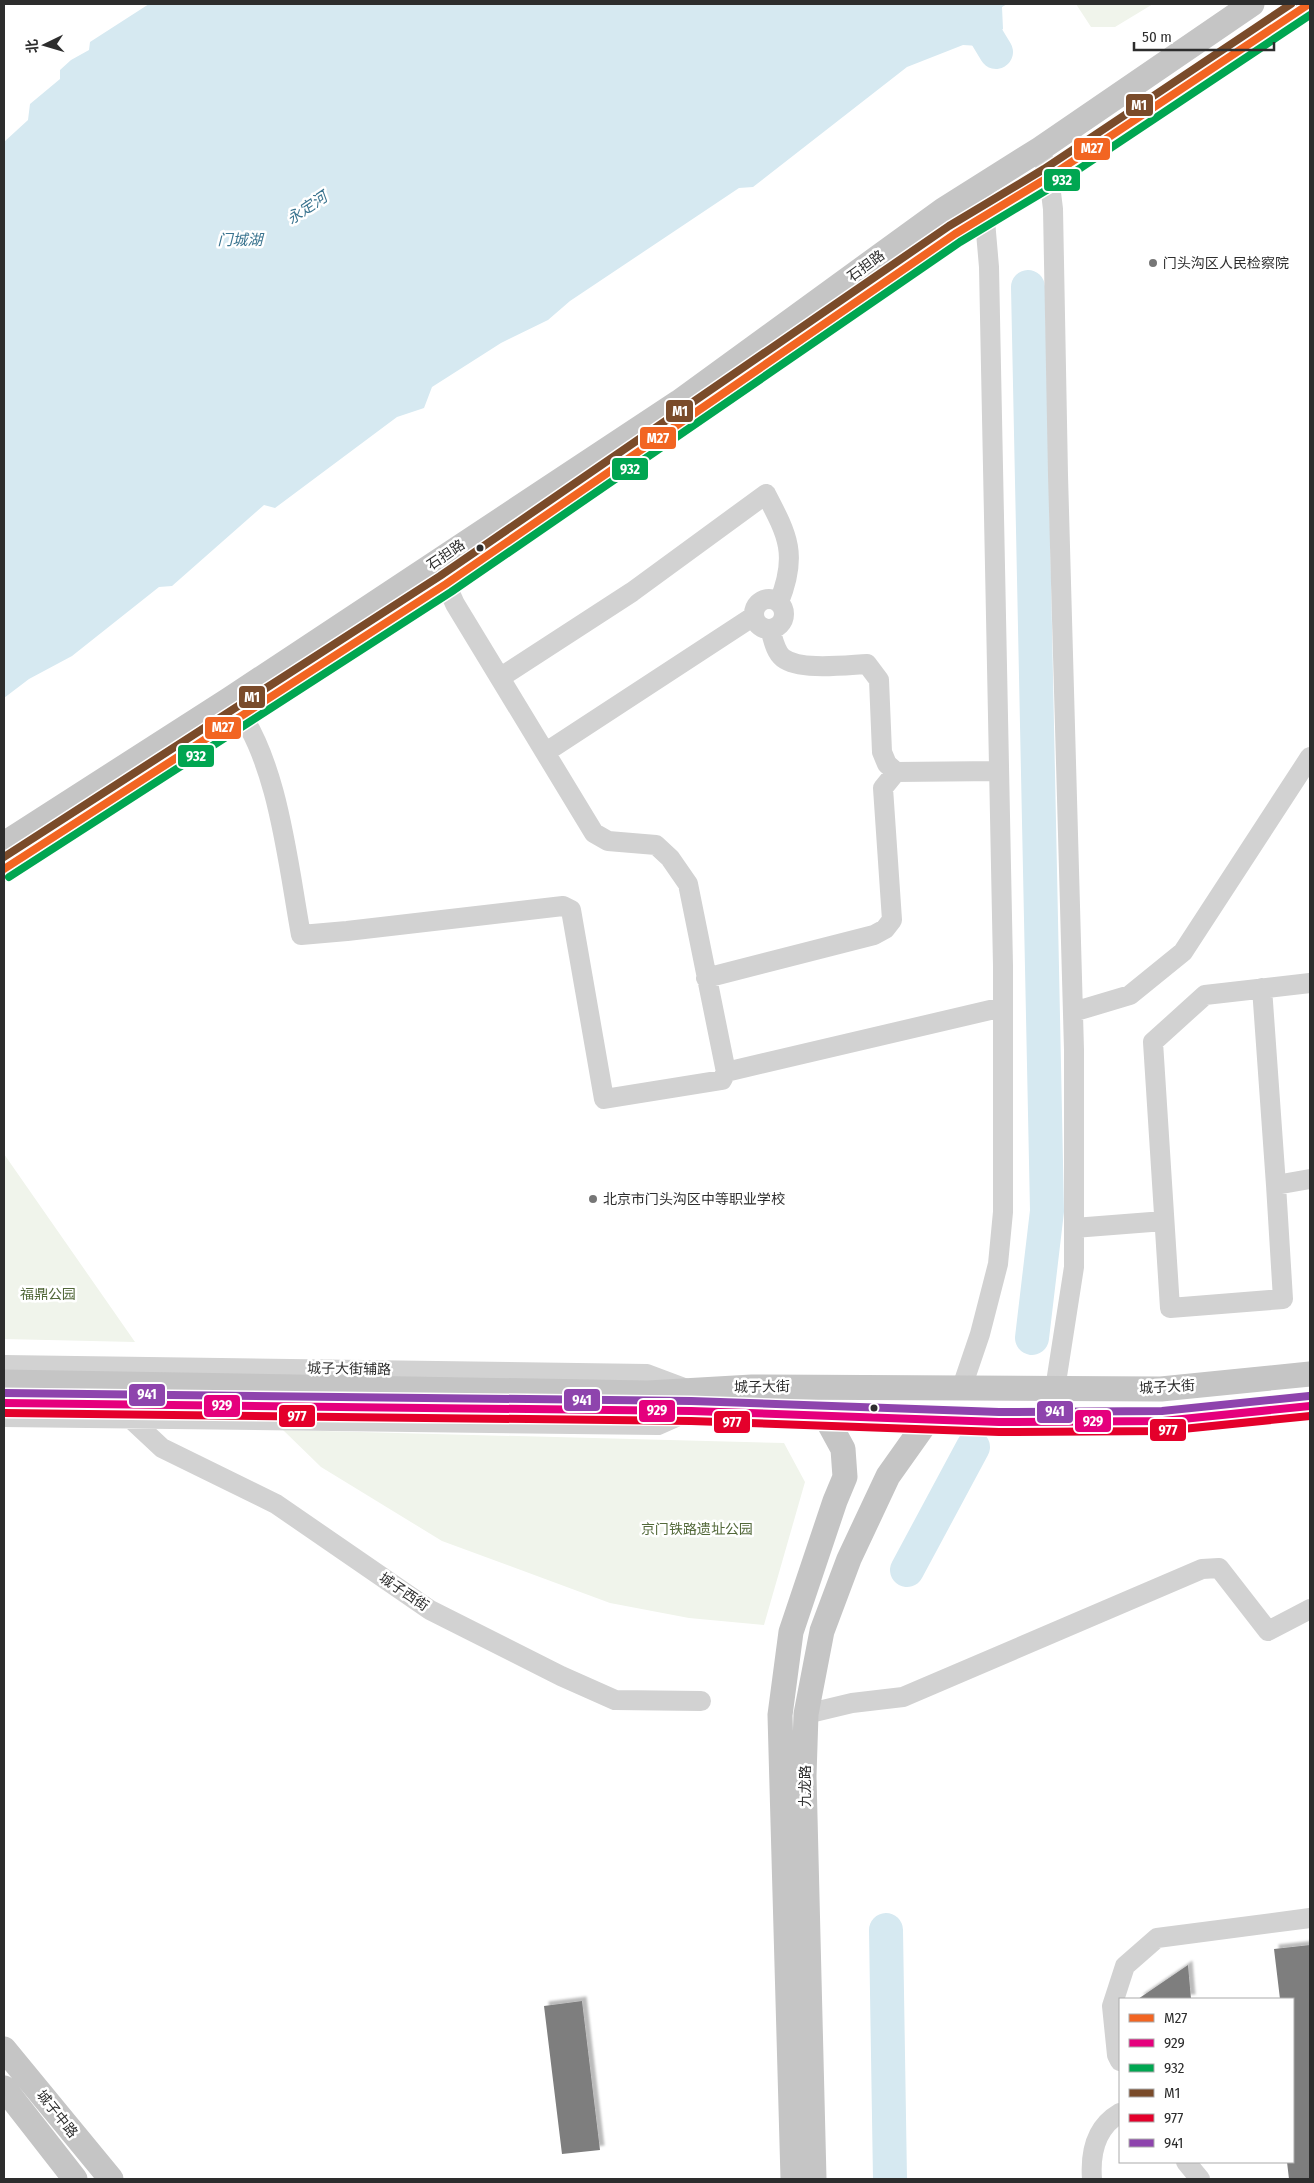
<svg xmlns="http://www.w3.org/2000/svg" width="1314" height="2183" viewBox="0 0 1314 2183" font-family="'Fira Sans Condensed','Noto Sans SC',sans-serif">
  <style>
    .green { fill: #f0f4eb }
    .water { fill: #d6e9f1 }
    .lines { fill: none; stroke-linecap: round; stroke-linejoin: round }
    .river { stroke: #d6e9f1; stroke-width: 34 }
    .building { fill: #7e7e7e; filter: url(#shadow) }
    .minor { stroke: #d2d2d2; stroke-width: 20 }
    .major { stroke: #c5c5c5; stroke-width: 25 }
    .bus-1-casing { stroke: #fff; stroke-width: 11 }
    .bus-2-casing { stroke: #fff; stroke-width: 11 }
    .bus-3-casing { stroke: #fff; stroke-width: 11 }
    .bus-4-casing { stroke: #fff; stroke-width: 11 }
    .bus-5-casing { stroke: #fff; stroke-width: 11 }
    .bus-6-casing { stroke: #fff; stroke-width: 11 }
    .bus-1 { stroke: #f26522; stroke-width: 8 }
    .bus-2 { stroke: #e5007d; stroke-width: 8 }
    .bus-3 { stroke: #00a651; stroke-width: 8 }
    .bus-4 { stroke: #7a4b2a; stroke-width: 8 }
    .bus-5 { stroke: #e4002b; stroke-width: 8 }
    .bus-6 { stroke: #8e44ad; stroke-width: 8 }
    .poi-dot { fill: #767676; stroke: #fff; stroke-width: 2 }
    .bus-dot { fill: #2d2d2d; stroke: #fff; stroke-width: 2 }
    .labels { text-anchor: middle; dominant-baseline: central; stroke-width: 5; stroke-linejoin: round; paint-order: stroke }
    .poi-label { font-size: 14px; fill: #2d2d2d; stroke: #fff; text-anchor: start }
    .street-label { font-size: 14px; fill: #2d2d2d; stroke: #fff }
    .park-label { font-size: 14px; fill: #53693a; stroke: #fff }
    .water-label { font-size: 15px; font-style: italic; fill: #3a748f; stroke: #fff }
    .line-badge { stroke: #fff; stroke-width: 2 }
    .badge-label { font-size: 14px; text-anchor: middle; font-weight: bold; fill: #fff }
  </style>
  <defs>
    <filter id="shadow"><feDropShadow dx="4.5" dy="-4.5" stdDeviation="1" flood-color="#0004"/></filter>
  </defs>
  <rect width="100%" height="100%" fill="#fff"/>
  <!-- green -->
  <path class="green" d="M 1076,4 L 1153,4 L 1115,27 L 1091,27 Z
    M 4,1154 L 135,1342 L 4,1339 Z
    M 283,1430 L 784,1443 L 805,1482 L 764,1625 L 689,1618 L 610,1603 L 442,1541 L 321,1467 Z"/>
  <!-- water -->
  <path class="water" d="M 149,4 L 1007,4 L 1002,7 L 1003,29 L 979,46 L 963,45 L 907,67 L 753,187 L 739,188 L 570,301 L 548,320 L 501,343 L 432,387 L 424,408 L 397,417 L 275,508 L 264,505 L 172,586 L 159,587 L 72,656 L 29,679 L 4,698 L 4,142 L 28,120 L 30,104 L 60,79 L 60,70 L 71,60 L 89,50 L 90,42 Z"/>
  <g class="lines">
    <!-- river -->
    <path class="river" d="M 967,4 L 996,52
      M 1028,287 L 1047,1211 L 1032,1338
      M 907,1570 L 973,1447
      M 886,1930 L 890,2179"/>
  </g>
  <!-- building -->
  <path class="building" d="M 1310,1945 L 1310,2179 L 1289,2179 L 1287,2162 L 1293,2162 L 1293,1999 L 1280,1999 L 1274,1949 Z
    M 1188,1965 L 1191,1999 L 1138,1999 Z
    M 582,2001 L 600,2150 L 562,2154 L 544,2006 Z"/>
  <g class="lines">
    <!-- minor -->
    <path class="minor" d="M 1040,149 L 1049,177 L 1053,209 L 1058,475 L 1074,1050 L 1074,1267 L 1055,1389
      M754 614a15 15 0 1 1 30 0a15 15 0 1 1-30 0Z
      M 770,629 C 773,638 775,652 783,658 C 800,671 846,665 867,664 L 879,680 L 882,752 L 887,764 L 896,772 L 999,771
      M 501,677 L 632,592 L 766,494 C 788,536 798,555 779,602
      M 233,703 C 278,758 288,865 301,935 L 347,931 L 563,906 L 571,910 L 604,1099 L 722,1080 L 726,1072 L 688,884 L 670,858 L 656,845 L 608,841 L 594,833 L 455,604 L 446,584
      M 546,752 L 754,616
      M 706,978 L 874,935 L 885,929 L 892,920 L 883,788 L 896,772
      M 1310,983 L 1205,995 L 1153,1042 L 1170,1308 L 1283,1299 L 1276,1185 L 1310,1179
      M 1262,988 L 1276,1185
      M 1073,1012 L 1130,995 L 1183,952 L 1310,757
      M 726,1072 L 1003,1007
      M 1074,1228 L 1164,1221
      M 4,1365 L 647,1374 L 687,1389
      M 962,1387 L 980,1334 L 998,1264 L 1003,1212 L 1003,966 L 989,267 L 982,186
      M 4,1417 L 658,1425 L 685,1413
      M 132,1420 L 162,1448 L 276,1504 L 430,1610 L 561,1676 L 615,1700 L 701,1701
      M 806,1714 L 852,1703 L 903,1697 L 1202,1569 L 1219,1568 L 1268,1631 L 1310,1609
      M 1120,2061 L 1117,2055 L 1112,2006 L 1125,1966 L 1157,1938 L 1310,1918
      M 1186,2162 L 1200,2179
      M 1092,2179 C 1090,2152 1096,2127 1120,2113"/>
    <!-- major -->
    <path class="major" d="M 4,844 L 230,699 L 679,402 L 943,210 L 1040,149 L 1252,4
      M 4,869 L 446,584 L 955,234 L 1049,177 L 1309,4
      M 4,1382 L 648,1393 L 752,1387 L 1161,1389 L 1310,1374
      M 4,1403 L 691,1411 L 999,1422 L 1163,1421 L 1310,1406
      M 4,2049 L 111,2179
      M 4,2088 L 75,2179
      M 793,2179 L 780,1715 L 791,1632 L 835,1501 L 845,1477 L 843,1449 L 825,1416
      M 814,2179 L 804,1776 L 806,1714 L 822,1631 L 849,1559 L 888,1476 L 927,1421"/>
    <!-- bus-1 casing -->
    <g class="bus-1-casing">
      <path id="bus-1" d="M 4,869 L 446,584 L 955,234 L 1049,177 L 1309,4"/>
    </g>
    <!-- bus-2 casing -->
    <g class="bus-2-casing">
      <path id="bus-2" d="M 4,1403 L 691,1411 L 999,1422 L 1163,1421 L 1310,1406"/>
    </g>
    <!-- bus-3 casing -->
    <g class="bus-3-casing">
      <path id="bus-3" d="M 9,877 L 451,592 L 960,242 L 1055,185 L 1310,15"/>
    </g>
    <!-- bus-4 casing -->
    <g class="bus-4-casing">
      <path id="bus-4" d="M 4,857 L 440,576 L 949,226 L 1044,169 L 1291,4"/>
    </g>
    <!-- bus-5 casing -->
    <g class="bus-5-casing">
      <path id="bus-5" d="M 4,1413 L 691,1421 L 999,1432 L 1163,1431 L 1310,1416"/>
    </g>
    <!-- bus-6 casing -->
    <g class="bus-6-casing">
      <path id="bus-6" d="M 4,1393 L 691,1401 L 999,1412 L 1162,1411 L 1309,1396"/>
    </g>
    <!-- bus-1 -->
    <use href="#bus-1" class="bus-1"/>
    <!-- bus-2 -->
    <use href="#bus-2" class="bus-2"/>
    <!-- bus-3 -->
    <use href="#bus-3" class="bus-3"/>
    <!-- bus-4 -->
    <use href="#bus-4" class="bus-4"/>
    <!-- bus-5 -->
    <use href="#bus-5" class="bus-5"/>
    <!-- bus-6 -->
    <use href="#bus-6" class="bus-6"/>
  </g>
  <!-- markers -->
  <g class="poi-dot">
    <circle cx="1153" cy="263" r="5"/>
    <circle cx="593" cy="1199" r="5"/>
  </g>
  <g class="bus-dot">
    <circle cx="480" cy="548" r="4.5"/>
    <circle cx="874" cy="1408" r="4.5"/>
  </g>
  <g class="labels">
    <!-- poi labels -->
    <g class="poi-label">
      <text x="1163" y="263">门头沟区人民检察院</text>
      <text x="603" y="1199">北京市门头沟区中等职业学校</text>
    </g>
    <!-- street labels -->
    <g class="street-label">
      <text transform="translate(866 266) rotate(-36)">石担路</text>
      <text transform="translate(446 555) rotate(-34)">石担路</text>
      <text transform="translate(349 1369) rotate(1)">城子大街辅路</text>
      <text transform="translate(762 1387) rotate(-1)">城子大街</text>
      <text transform="translate(1167 1387) rotate(-3)">城子大街</text>
      <text transform="translate(404 1592) rotate(34)">城子西街</text>
      <text transform="translate(805 1786) rotate(-90)">九龙路</text>
      <text transform="translate(57 2114) rotate(51)">城子中路</text>
    </g>
    <!-- park labels -->
    <g class="park-label">
      <text x="48" y="1294">福鼎公园</text>
      <text x="697" y="1529">京门铁路遗址公园</text>
    </g>
    <!-- water labels -->
    <g class="water-label">
      <text transform="translate(307 208) rotate(-34)">永定河</text>
      <text x="240" y="240">门城湖</text>
    </g>
  </g>
  <g class="line-badge">
    <rect x="1125" y="93" width="29" height="24" rx="5" fill="#7a4b2a"/>
    <rect x="1073" y="137" width="38" height="24" rx="5" fill="#f26522"/>
    <rect x="1043" y="168" width="38" height="24" rx="5" fill="#00a651"/>
    <rect x="665" y="399" width="29" height="24" rx="5" fill="#7a4b2a"/>
    <rect x="639" y="426" width="38" height="24" rx="5" fill="#f26522"/>
    <rect x="611" y="457" width="38" height="24" rx="5" fill="#00a651"/>
    <rect x="238" y="685" width="28" height="24" rx="5" fill="#7a4b2a"/>
    <rect x="204" y="716" width="38" height="24" rx="5" fill="#f26522"/>
    <rect x="177" y="744" width="38" height="24" rx="5" fill="#00a651"/>
    <rect x="128" y="1383" width="38" height="24" rx="5" fill="#8e44ad"/>
    <rect x="563" y="1388" width="38" height="24" rx="5" fill="#8e44ad"/>
    <rect x="203" y="1394" width="38" height="24" rx="5" fill="#e5007d"/>
    <rect x="638" y="1399" width="38" height="24" rx="5" fill="#e5007d"/>
    <rect x="1036" y="1400" width="38" height="24" rx="5" fill="#8e44ad"/>
    <rect x="278" y="1404" width="38" height="24" rx="5" fill="#e4002b"/>
    <rect x="1074" y="1409" width="38" height="24" rx="5" fill="#e5007d"/>
    <rect x="713" y="1410" width="38" height="24" rx="5" fill="#e4002b"/>
    <rect x="1149" y="1418" width="38" height="24" rx="5" fill="#e4002b"/>
  </g>
  <g class="badge-label">
    <text x="1139" y="110">M1</text>
    <text x="1092" y="153">M27</text>
    <text x="1062" y="185">932</text>
    <text x="680" y="416">M1</text>
    <text x="658" y="443">M27</text>
    <text x="630" y="474">932</text>
    <text x="252" y="702">M1</text>
    <text x="223" y="732">M27</text>
    <text x="196" y="761">932</text>
    <text x="147" y="1399">941</text>
    <text x="582" y="1405">941</text>
    <text x="222" y="1410">929</text>
    <text x="657" y="1415">929</text>
    <text x="1055" y="1416">941</text>
    <text x="297" y="1421">977</text>
    <text x="1093" y="1426">929</text>
    <text x="732" y="1427">977</text>
    <text x="1168" y="1435">977</text>
  </g>
  <!-- border -->
  <rect width="1314" height="2183" fill="none" stroke="#2d2d2d" stroke-width="10"/>
  <!-- legend -->
  <rect x="1119" y="1998" width="175" height="165" fill="#ffffff" stroke="#ababab"/>
  <rect x="1129" y="2014" width="25" height="8" fill="#f26522" stroke="#ababab"/>
  <text x="1164" y="2023" font-size="15" fill="#2d2d2d">M27</text>
  <rect x="1129" y="2039" width="25" height="8" fill="#e5007d" stroke="#ababab"/>
  <text x="1164" y="2048" font-size="15" fill="#2d2d2d">929</text>
  <rect x="1129" y="2064" width="25" height="8" fill="#00a651" stroke="#ababab"/>
  <text x="1164" y="2073" font-size="15" fill="#2d2d2d">932</text>
  <rect x="1129" y="2089" width="25" height="8" fill="#7a4b2a" stroke="#ababab"/>
  <text x="1164" y="2098" font-size="15" fill="#2d2d2d">M1</text>
  <rect x="1129" y="2114" width="25" height="8" fill="#e4002b" stroke="#ababab"/>
  <text x="1164" y="2123" font-size="15" fill="#2d2d2d">977</text>
  <rect x="1129" y="2139" width="25" height="8" fill="#8e44ad" stroke="#ababab"/>
  <text x="1164" y="2148" font-size="15" fill="#2d2d2d">941</text>
  <!-- north arrow -->
  <g transform="translate(45 45) rotate(265)" stroke="#ffffff" stroke-width="4" paint-order="stroke">
  <path d="M0-4L9 19L0 12L-9 19Z" fill="#2d2d2d"/>
  <text y="-8" font-size="14" font-weight="bold" text-anchor="middle" fill="#2d2d2d">北</text>
  </g>
  <!-- scale -->
  <path d="M1134 42v8h140v-8" fill="none" stroke="#2d2d2d" stroke-width="2.5"/>
  <text x="1142" y="42" font-size="15" fill="#2d2d2d" stroke="#ffffff" stroke-width="4" paint-order="stroke">50 m</text>
</svg>
